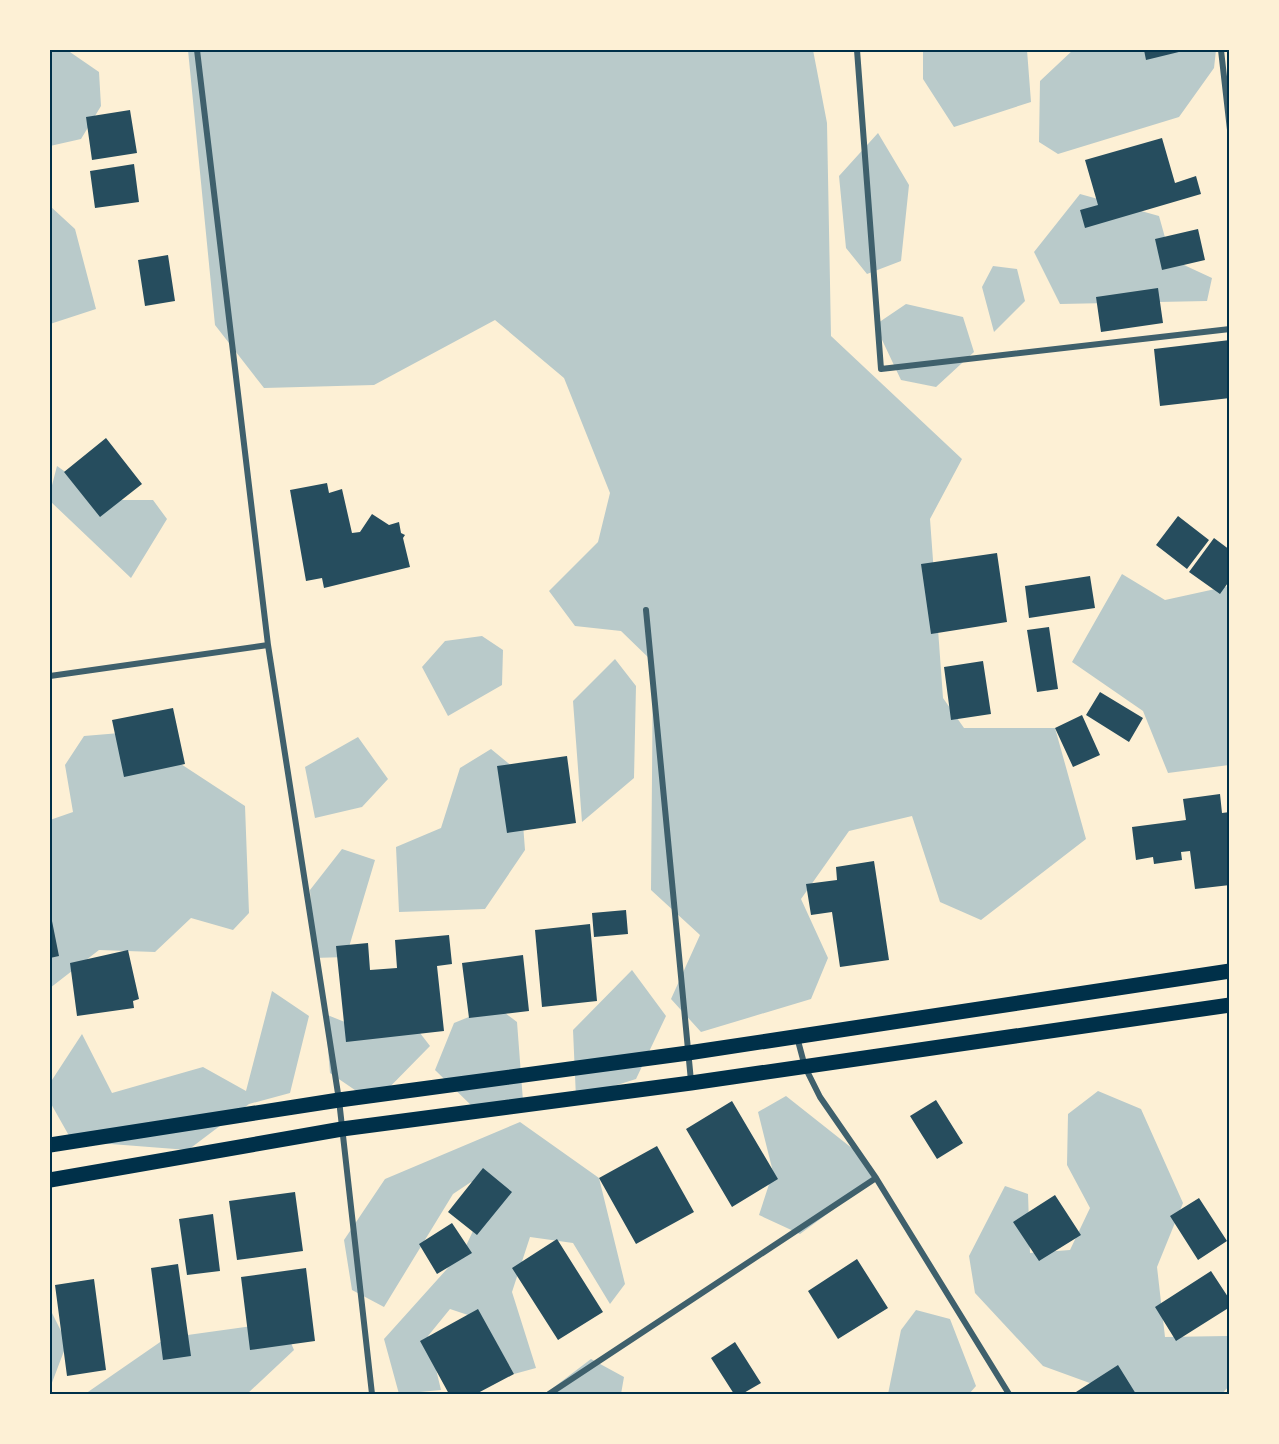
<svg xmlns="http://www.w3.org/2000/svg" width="1279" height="1444" viewBox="0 0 1279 1444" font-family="'Noto Serif',serif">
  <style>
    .green { fill: #b9caca }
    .building { fill: #264d5e }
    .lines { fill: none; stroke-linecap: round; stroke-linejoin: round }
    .minor { stroke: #3f606c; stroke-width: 6 }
    .primary { stroke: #003049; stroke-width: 15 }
    .neatline { fill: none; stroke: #003049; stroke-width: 2 }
  </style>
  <rect width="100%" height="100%" fill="#fdf0d5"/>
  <!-- green -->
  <path class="green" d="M 50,50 L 67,50 L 99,72 L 101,106 L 81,139 L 50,146 Z
    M 188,50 L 813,50 L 827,123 L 831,336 L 962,459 L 930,519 L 943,698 L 964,728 L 1055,728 L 1086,839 L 981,920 L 940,902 L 912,816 L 849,831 L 801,899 L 828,958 L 811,999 L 701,1032 L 671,999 L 700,935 L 651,890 L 653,662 L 621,631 L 575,626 L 549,591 L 598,542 L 610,493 L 564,378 L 495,320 L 374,385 L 264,388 L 215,325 Z
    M 923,50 L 1027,50 L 1031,102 L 954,127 L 923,79 Z
    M 1073,50 L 1149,50 L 1150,54 L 1154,50 L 1216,50 L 1214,68 L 1179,117 L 1058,154 L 1039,142 L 1040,81 Z
    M 878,133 L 909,185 L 901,261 L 867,274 L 846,248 L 839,176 Z
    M 1080,194 L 1159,216 L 1171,259 L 1212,278 L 1207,301 L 1060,304 L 1034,252 Z
    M 50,206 L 75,229 L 96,309 L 50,324 Z
    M 993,266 L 1017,269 L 1025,301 L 994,332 L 982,287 Z
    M 906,304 L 963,317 L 974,352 L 936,387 L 901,380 L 875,325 Z
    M 57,466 L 105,500 L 153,500 L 167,519 L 131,578 L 50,501 L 50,493 Z
    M 1122,574 L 1165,600 L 1229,586 L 1229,765 L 1168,773 L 1143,711 L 1072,662 Z
    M 482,636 L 503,650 L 502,685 L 448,716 L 422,667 L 445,641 Z
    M 615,659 L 636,686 L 634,778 L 582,822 L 573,701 Z
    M 132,732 L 245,806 L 249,913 L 233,930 L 191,918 L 155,952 L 99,950 L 50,988 L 50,820 L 73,812 L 65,765 L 84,736 Z
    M 358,737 L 388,779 L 362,807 L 315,818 L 305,767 Z
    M 491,749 L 519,772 L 525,850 L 485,909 L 399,912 L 396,847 L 441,828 L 460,768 Z
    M 342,849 L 375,860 L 346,957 L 314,958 L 310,890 Z
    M 632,970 L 666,1016 L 636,1079 L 576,1098 L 573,1030 Z
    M 272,991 L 309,1016 L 290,1093 L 249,1104 L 188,1150 L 72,1141 L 50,1102 L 50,1083 L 82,1034 L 112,1093 L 203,1067 L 246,1091 Z
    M 496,1006 L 517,1022 L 523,1101 L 477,1111 L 435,1070 L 454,1023 Z
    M 325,1014 L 362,1029 L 410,1020 L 430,1046 L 374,1103 L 330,1073 Z
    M 1098,1091 L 1141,1109 L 1183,1203 L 1157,1267 L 1165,1337 L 1227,1336 L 1230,1339 L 1229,1386 L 1222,1394 L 1120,1394 L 1043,1366 L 975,1293 L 969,1256 L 1005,1186 L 1028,1194 L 1030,1253 L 1070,1250 L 1090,1208 L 1067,1165 L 1068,1114 Z
    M 786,1096 L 853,1149 L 876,1178 L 800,1234 L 759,1215 L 773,1172 L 758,1112 Z
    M 520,1122 L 599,1178 L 625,1284 L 610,1304 L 573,1243 L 530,1237 L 512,1292 L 536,1368 L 514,1374 L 483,1320 L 450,1309 L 428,1336 L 441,1390 L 399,1394 L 384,1339 L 464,1250 L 490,1195 L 471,1182 L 453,1194 L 384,1307 L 352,1290 L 344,1240 L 385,1179 Z
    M 50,1309 L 67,1343 L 50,1388 Z
    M 916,1310 L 950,1319 L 976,1386 L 969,1394 L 888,1394 L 901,1330 Z
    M 282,1322 L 294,1350 L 247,1394 L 145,1394 L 128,1392 L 127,1394 L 85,1394 L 166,1338 Z
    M 591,1359 L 624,1377 L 621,1394 L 545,1394 Z"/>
  <!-- building -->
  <path class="building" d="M 1144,50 L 1187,50 L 1146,60 Z
    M 130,110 L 137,153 L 92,160 L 86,117 Z
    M 1162,138 L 1175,183 L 1196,176 L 1201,194 L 1085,228 L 1080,210 L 1098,205 L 1085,160 Z
    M 134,164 L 139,202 L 95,208 L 90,171 Z
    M 1198,229 L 1205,260 L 1162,270 L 1155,239 Z
    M 168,255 L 175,301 L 145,306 L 138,260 Z
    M 1158,288 L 1163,323 L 1101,332 L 1096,297 Z
    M 1230,340 L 1230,398 L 1160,406 L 1154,349 Z
    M 106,438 L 142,484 L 100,517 L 64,472 Z
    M 327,483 L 329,493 L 342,489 L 352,533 L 360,532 L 372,514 L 389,525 L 399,522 L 401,533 L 405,535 L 403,538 L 410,567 L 324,588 L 322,578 L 306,581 L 290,490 Z
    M 1178,516 L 1209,540 L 1187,569 L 1156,545 Z
    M 1214,538 L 1230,550 L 1230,580 L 1220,594 L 1189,572 Z
    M 997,553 L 1007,622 L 931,634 L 921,564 Z
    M 1090,576 L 1095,608 L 1029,618 L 1025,586 Z
    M 1049,627 L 1058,689 L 1037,692 L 1027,630 Z
    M 983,661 L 991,714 L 951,720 L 944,667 Z
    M 1100,692 L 1143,718 L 1129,742 L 1086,715 Z
    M 173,708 L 185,764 L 124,777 L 112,720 Z
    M 1082,715 L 1100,755 L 1073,767 L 1055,728 Z
    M 567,756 L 576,823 L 507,833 L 497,766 Z
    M 1220,794 L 1222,813 L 1230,812 L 1230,848 L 1227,848 L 1230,885 L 1195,889 L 1190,851 L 1181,852 L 1182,860 L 1154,864 L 1153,857 L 1136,860 L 1132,827 L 1186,820 L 1183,799 Z
    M 874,861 L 889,960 L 840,967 L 832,912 L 811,915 L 806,884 L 837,880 L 836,867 Z
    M 626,910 L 628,934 L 594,937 L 592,913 Z
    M 50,911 L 59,956 L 50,958 Z
    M 590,924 L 597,1001 L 542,1007 L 535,930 Z
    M 449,935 L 452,964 L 437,966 L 444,1031 L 346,1042 L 336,946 L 368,943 L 370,970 L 397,968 L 395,940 Z
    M 128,950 L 139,999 L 133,1001 L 134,1008 L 77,1016 L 70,963 Z
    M 523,955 L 529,1011 L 469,1018 L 462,963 Z
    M 936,1100 L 963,1143 L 937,1159 L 910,1116 Z
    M 732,1101 L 778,1179 L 732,1207 L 686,1129 Z
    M 657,1146 L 694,1212 L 636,1244 L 599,1178 Z
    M 483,1168 L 512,1192 L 477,1235 L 448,1212 Z
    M 295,1192 L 303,1251 L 237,1260 L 229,1201 Z
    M 1055,1195 L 1081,1235 L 1039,1261 L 1013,1222 Z
    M 1199,1198 L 1227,1241 L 1198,1260 L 1170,1216 Z
    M 213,1214 L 220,1271 L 187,1275 L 179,1219 Z
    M 452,1223 L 472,1253 L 437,1274 L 419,1244 Z
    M 557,1239 L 603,1312 L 558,1340 L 512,1268 Z
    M 857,1259 L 888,1308 L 838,1339 L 808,1291 Z
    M 178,1264 L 191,1356 L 163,1360 L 151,1268 Z
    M 306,1268 L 315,1341 L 250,1350 L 241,1277 Z
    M 1211,1271 L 1230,1300 L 1230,1307 L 1176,1341 L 1155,1307 Z
    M 94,1279 L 106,1370 L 67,1376 L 55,1285 Z
    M 478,1309 L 514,1374 L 476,1394 L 449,1394 L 420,1341 Z
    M 735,1342 L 761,1383 L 742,1394 L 734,1394 L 711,1358 Z
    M 1118,1365 L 1136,1394 L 1078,1394 L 1076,1392 Z"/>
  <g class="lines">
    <!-- minor -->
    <path class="minor" d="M 197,50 L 268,645 L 339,1100 L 372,1394
      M 857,50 L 881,369 L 1230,329
      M 1221,50 L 1230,130
      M 646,610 L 691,1081
      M 50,676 L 268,645
      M 797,1037 L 805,1067 L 820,1097 L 876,1178 L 1009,1394
      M 549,1394 L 876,1178"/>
    <!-- primary -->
    <path class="primary" d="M 50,1145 L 339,1100 L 688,1053 L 1230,971
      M 50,1180 L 342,1129 L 691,1083 L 1230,1005"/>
  </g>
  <!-- border -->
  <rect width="1279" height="1444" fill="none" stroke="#fdf0d5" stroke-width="102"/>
  <rect x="51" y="51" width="1177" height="1342" class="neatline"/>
</svg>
